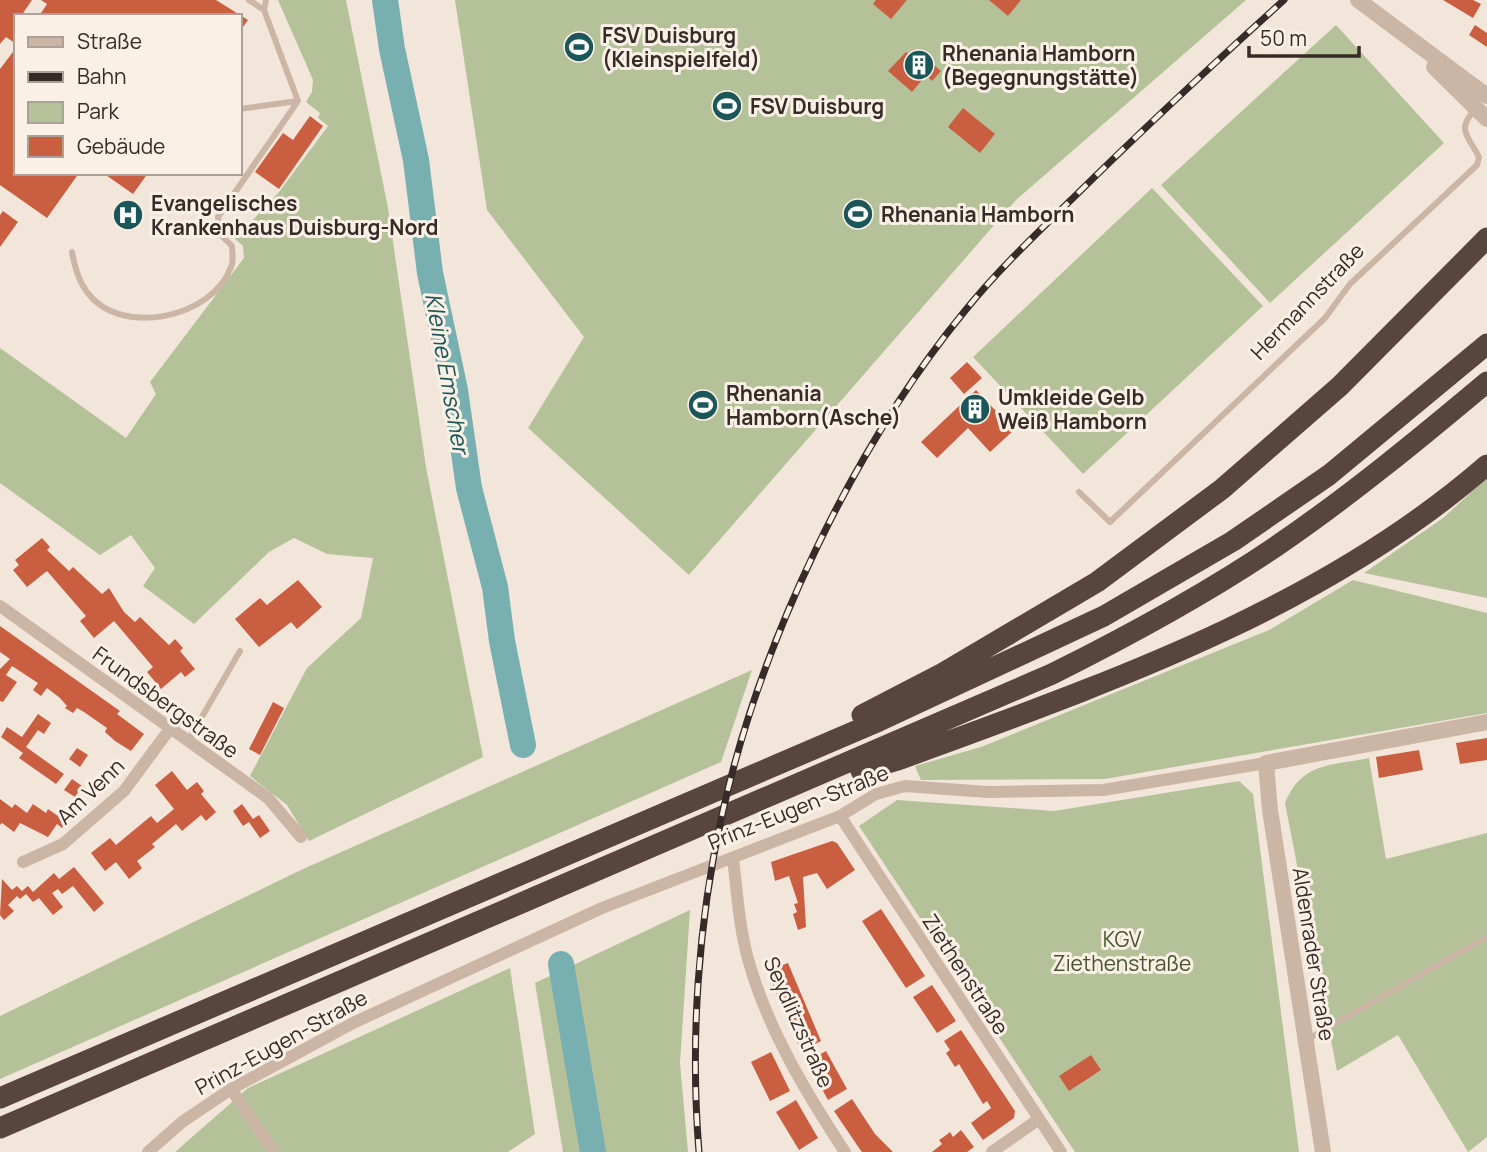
<svg xmlns="http://www.w3.org/2000/svg" width="1487" height="1152" viewBox="0 0 1487 1152" font-family="Manrope,sans-serif">
  <style>
    .green { fill: #b5c299 }
    .lines { fill: none; stroke-linecap: round; stroke-linejoin: round }
    .river { stroke: #78afb0; stroke-width: 26 }
    .building { fill: #ca5e41 }
    .service { stroke: #cbb5a5; stroke-width: 6 }
    .minor { stroke: #cbb5a5; stroke-width: 12 }
    .tertiary { stroke: #cbb5a5; stroke-width: 16 }
    .motorway { stroke: #58453e; stroke-width: 21 }
    .rail-casing { stroke: #362b27; stroke-width: 7 }
    .rail { stroke: #faf0e6; stroke-width: 4.5; stroke-dasharray: 13; stroke-linecap: butt }
    .labels { text-anchor: middle; dominant-baseline: central; stroke-width: 6; stroke-linejoin: round; paint-order: stroke }
    .poi-label { font-size: 21px; font-weight: bold; fill: #362b27; stroke: #faf0e6; text-anchor: start }
    .street-label { font-size: 21px; fill: #362b27; stroke: #faf0e6 }
    .park-label { font-size: 21px; fill: #47552a; stroke: #faf0e6 }
    .water-label { font-size: 23px; font-style: italic; fill: #1b5759; stroke: #faf0e6 }
  </style>
  <rect width="100%" height="100%" fill="#f2e6da"/>
  <!-- green -->
  <path class="green" d="M 278,0 L 346,0 L 388,208 L 426,467 L 483,757 L 309,841 L 287,805 L 250,776 L 307,668 L 361,618 L 373,558 L 327,554 L 294,538 L 269,552 L 194,624 L 143,586 L 155,568 L 131,535 L 100,555 L 0,483 L 0,348 L 126,438 L 156,394 L 150,382 L 244,258 L 243,246 L 235,239 L 279,192 L 328,126 L 318,118 L 320,113 L 306,102 L 312,92 L 313,80 Z
    M 455,0 L 1246,0 L 1016,200 L 689,575 L 528,428 L 584,337 L 487,210 Z
    M 1336,25 L 1444,143 L 1270,303 L 1161,185 Z
    M 1152,188 L 1263,306 L 1083,474 L 973,357 Z
    M 1487,478 L 1487,598 L 1364,573 L 1443,518 Z
    M 1353,580 L 1487,613 L 1487,713 L 1105,779 L 921,780 L 915,766 L 981,747 L 1269,630 Z
    M 752,670 L 721,762 L 0,1079 L 0,1016 L 303,869 Z
    M 1369,758 L 1386,859 L 1487,833 L 1487,1137 L 1468,1152 L 1398,1035 L 1337,1071 L 1285,803 C 1302,762 1330,766 1369,758 Z
    M 1239,781 L 1253,794 L 1299,1152 L 1075,1152 L 859,826 L 897,800 L 1054,811 Z
    M 690,910 L 680,1063 L 688,1152 L 563,1152 L 535,983 Z
    M 510,968 L 535,1134 L 508,1152 L 175,1152 L 248,1088 Z"/>
  <g class="lines">
    <!-- river -->
    <path class="river" d="M 385,0 L 392,49 L 416,160 L 430,273 L 455,390 L 469,488 L 495,587 L 502,641 L 523,745
      M 561,964 L 593,1152"/>
  </g>
  <!-- building -->
  <path class="building" d="M 0,0 L 32,0 L 21,16 L 16,16 L 16,44 L 6,37 L 0,44 Z
    M 41,0 L 216,0 L 248,20 L 240,31 L 240,16 L 39,16 L 47,4 Z
    M 876,0 L 907,0 L 891,19 L 873,4 Z
    M 989,0 L 1021,0 L 1008,16 Z
    M 1443,0 L 1473,0 L 1481,4 L 1473,18 Z
    M 1475,25 L 1487,33 L 1487,47 L 1469,35 Z
    M 16,48 L 16,173 L 79,173 L 47,218 L 0,185 L 0,69 Z
    M 916,50 L 941,71 L 932,81 L 926,75 L 912,92 L 888,71 L 906,52 L 911,56 Z
    M 963,108 L 995,134 L 980,153 L 948,127 Z
    M 310,116 L 323,126 L 279,189 L 255,172 L 283,133 L 293,140 Z
    M 103,173 L 148,173 L 133,194 Z
    M 3,211 L 18,222 L 0,247 L 0,215 Z
    M 967,362 L 982,378 L 964,394 L 950,378 Z
    M 976,390 L 1014,430 L 990,452 L 968,428 L 937,458 L 921,442 Z
    M 42,538 L 50,547 L 47,550 L 69,571 L 73,567 L 102,594 L 109,588 L 124,612 L 135,622 L 140,617 L 169,645 L 175,639 L 183,648 L 180,651 L 195,669 L 185,677 L 181,672 L 161,689 L 147,672 L 153,667 L 114,621 L 94,638 L 80,621 L 86,616 L 47,571 L 27,587 L 13,570 L 19,565 L 15,560 Z
    M 298,580 L 322,607 L 297,629 L 291,622 L 259,647 L 235,619 L 260,598 L 267,605 Z
    M 0,626 L 120,711 L 117,714 L 144,734 L 131,751 L 115,741 L 105,732 L 107,728 L 84,712 L 77,708 L 73,713 L 65,708 L 67,706 L 60,698 L 47,688 L 41,696 L 33,690 L 38,683 L 12,666 L 6,675 L 17,682 L 3,702 L 0,701 L 0,669 L 10,659 L 0,652 Z
    M 273,702 L 284,708 L 260,755 L 249,749 Z
    M 38,714 L 51,723 L 44,734 L 38,730 L 26,747 L 64,774 L 56,784 L 19,758 L 23,753 L 1,737 L 7,727 L 22,737 Z
    M 1487,738 L 1487,760 L 1460,764 L 1456,743 Z
    M 77,748 L 88,755 L 80,767 L 69,759 Z
    M 1419,750 L 1423,770 L 1379,778 L 1376,757 Z
    M 172,771 L 187,790 L 197,782 L 204,791 L 201,794 L 216,812 L 206,821 L 201,815 L 182,831 L 176,824 L 152,844 L 155,847 L 137,861 L 142,868 L 129,879 L 116,862 L 105,871 L 91,853 L 110,838 L 116,845 L 151,816 L 157,823 L 174,809 L 155,785 Z
    M 72,779 L 82,786 L 75,797 L 64,790 Z
    M 0,799 L 12,808 L 15,804 L 27,813 L 33,804 L 46,813 L 48,809 L 61,818 L 65,812 L 71,816 L 62,828 L 57,824 L 48,837 L 20,823 L 14,832 L 2,823 L 0,825 Z
    M 242,804 L 253,819 L 259,815 L 270,831 L 260,838 L 249,822 L 243,826 L 233,811 Z
    M 832,841 L 837,843 L 855,870 L 827,889 L 817,873 L 803,877 L 806,927 L 798,930 L 793,914 L 797,912 L 794,904 L 798,903 L 789,876 L 775,881 L 771,862 Z
    M 74,867 L 104,903 L 94,912 L 73,886 L 62,894 L 58,889 L 52,893 L 63,907 L 53,915 L 39,898 L 33,902 L 26,894 L 20,899 L 17,896 L 8,905 L 14,911 L 4,920 L 0,915 L 2,879 L 12,890 L 17,886 L 22,891 L 28,886 L 33,892 L 54,873 L 59,879 Z
    M 881,909 L 925,976 L 906,988 L 862,921 Z
    M 788,963 L 821,1041 L 801,1051 L 767,971 Z
    M 932,985 L 956,1021 L 937,1033 L 913,997 Z
    M 961,1030 L 1015,1111 L 1014,1118 L 983,1140 L 971,1123 L 991,1108 L 987,1101 L 983,1104 L 959,1064 L 955,1067 L 946,1053 L 950,1050 L 944,1041 Z
    M 826,1051 L 847,1089 L 828,1100 L 807,1062 Z
    M 771,1052 L 790,1091 L 770,1101 L 751,1062 Z
    M 1091,1055 L 1101,1070 L 1069,1091 L 1059,1076 Z
    M 852,1099 L 875,1134 L 893,1152 L 862,1152 L 859,1148 L 834,1111 Z
    M 796,1100 L 818,1138 L 799,1150 L 776,1112 Z
    M 961,1130 L 974,1147 L 967,1152 L 932,1152 L 942,1144 L 939,1140 L 945,1136 L 950,1132 L 953,1137 Z"/>
  <g class="lines">
    <!-- service -->
    <path class="service" d="M 249,0 L 264,10
      M 240,109 L 298,101
      M 72,252 C 75,267 78,280 87,292 C 120,338 213,318 231,267 C 234,261 232,253 232,246 L 221,235 L 218,217 L 298,101 L 264,10 L 266,0
      M 1079,492 L 1110,522 L 1325,318 L 1350,284 L 1477,165 L 1479,157 C 1468,135 1456,131 1475,109
      M 188,741 L 240,651
      M 1308,1039 L 1487,937"/>
    <!-- minor -->
    <path class="minor" d="M 0,606 L 268,798 L 301,837
      M 840,816 L 1061,1152
      M 733,858 C 737,892 739,926 748,959 C 767,1028 806,1093 845,1152
      M 23,862 L 63,844 L 124,791 L 169,730
      M 231,1089 L 274,1152
      M 148,1152 L 182,1122 L 231,1089 L 353,1023 L 602,908 L 840,816 L 876,794 L 905,786 L 988,792 L 1103,790 L 1266,763
      M 992,1152 L 1039,1119"/>
    <!-- tertiary -->
    <path class="tertiary" d="M 1358,0 L 1487,96
      M 1434,67 L 1487,119
      M 1323,1152 L 1270,810 L 1266,763 L 1487,722"/>
    <!-- motorway -->
    <path class="motorway" d="M 862,715 L 943,673 L 1097,582 L 1222,489 L 1340,386 L 1487,238
      M 861,771 L 898,760 C 1104,684 1319,611 1487,465
      M 0,1098 L 879,721 L 1104,616 L 1233,541 L 1329,475 L 1487,344
      M 0,1128 L 1052,674 C 1130,635 1206,594 1278,545 C 1351,495 1419,439 1487,382"/>
    <!-- rail casing -->
    <g class="rail-casing">
      <path id="rail" d="M 699,1152 C 690,1041 698,923 722,815 C 759,645 854,446 964,312 C 997,271 1035,235 1072,199 C 1141,131 1212,65 1284,0"/>
    </g>
    <!-- rail -->
    <use href="#rail" class="rail"/>
  </g>
  <!-- icons -->
  <defs>
    <g id="stadium-disc" transform="scale(1.575)"><circle r="9.5" fill="#1b5759" stroke="#faf0e6"/><path d="M0-5a6.5 5 0 1 0 0 10a6.5 5 0 1 0 0-10ZM-3.5-1.8h7v3.6h-7Z" fill="#fff"/></g>
    <g id="building-disc" transform="scale(1.575)"><circle r="9.5" fill="#1b5759" stroke="#faf0e6"/><path d="M-4-6H4V6H1V3H-1V6H-4ZM-2.5-4.3h1.7v1.8h-1.7ZM.8-4.3h1.7v1.8H.8ZM-2.5-1h1.7V.8h-1.7ZM.8-1h1.7V.8H.8Z" fill="#fff"/></g>
    <g id="hospital-disc" transform="scale(1.575)"><circle r="9.5" fill="#1b5759" stroke="#faf0e6"/><path d="M-5-5h3v3.5h4V-5h3V5h-3V1.5h-4V5h-3Z" fill="#fff"/></g>
  </defs>
  <g fill-rule="evenodd">
    <use href="#stadium-disc" x="579" y="47"/>
    <use href="#building-disc" x="919" y="65"/>
    <use href="#stadium-disc" x="727" y="106"/>
    <use href="#stadium-disc" x="858" y="214"/>
    <use href="#hospital-disc" x="128" y="215"/>
    <use href="#stadium-disc" x="703" y="405"/>
    <use href="#building-disc" x="975" y="409"/>
  </g>
  <g class="labels">
    <!-- poi labels -->
    <g class="poi-label">
      <text x="602" y="35">FSV Duisburg<tspan x="602" dy="24">(Kleinspielfeld)</tspan></text>
      <text x="942" y="53">Rhenania Hamborn<tspan x="942" dy="24">(Begegnungstätte)</tspan></text>
      <text x="750" y="106">FSV Duisburg</text>
      <text x="151" y="203">Evangelisches<tspan x="151" dy="24">Krankenhaus Duisburg-Nord</tspan></text>
      <text x="881" y="214">Rhenania Hamborn</text>
      <text x="726" y="393">Rhenania<tspan x="726" dy="24">Hamborn(Asche)</tspan></text>
      <text x="998" y="397">Umkleide Gelb<tspan x="998" dy="24">Weiß Hamborn</tspan></text>
    </g>
    <!-- street labels -->
    <g class="street-label">
      <text transform="translate(1307 301) rotate(-46)">Hermannstraße</text>
      <text transform="translate(166 702) rotate(36)">Frundsbergstraße</text>
      <text transform="translate(90 791) rotate(-44)">Am Venn</text>
      <text transform="translate(798 807) rotate(-22)">Prinz-Eugen-Straße</text>
      <text transform="translate(1314 954) rotate(81)">Aldenrader Straße</text>
      <text transform="translate(966 974) rotate(57)">Ziethenstraße</text>
      <text transform="translate(799 1022) rotate(66)">Seydlitzstraße</text>
      <text transform="translate(281 1042) rotate(-29)">Prinz-Eugen-Straße</text>
    </g>
    <!-- park labels -->
    <g class="park-label">
      <text x="1122" y="939">KGV<tspan x="1122" dy="24">Ziethenstraße</tspan></text>
    </g>
    <!-- water labels -->
    <g class="water-label">
      <text transform="translate(448 373) rotate(80)">Kleine Emscher</text>
    </g>
  </g>
  <!-- legend -->
  <rect x="14" y="14" width="228" height="161" fill="#faf0e6" stroke="#aca19a" stroke-width="2"/>
  <rect x="28" y="37" width="35" height="10" fill="#cbb5a5" stroke="#aca19a" stroke-width="2"/>
  <text x="77" y="49" font-size="21" fill="#362b27">Straße</text>
  <rect x="28" y="72" width="35" height="10" fill="#362b27" stroke="#aca19a" stroke-width="2"/>
  <text x="77" y="84" font-size="21" fill="#362b27">Bahn</text>
  <rect x="28" y="102" width="35" height="21" fill="#b5c299" stroke="#aca19a" stroke-width="2"/>
  <text x="77" y="119" font-size="21" fill="#362b27">Park</text>
  <rect x="28" y="136" width="35" height="21" fill="#ca5e41" stroke="#aca19a" stroke-width="2"/>
  <text x="77" y="154" font-size="21" fill="#362b27">Gebäude</text>
  <!-- scale -->
  <path d="M1249 46v10h110v-10" fill="none" stroke="#362b27" stroke-width="3.5"/>
  <text x="1260" y="46" font-size="21" fill="#362b27" stroke="#faf0e6" stroke-width="5" paint-order="stroke">50 m</text>
</svg>
